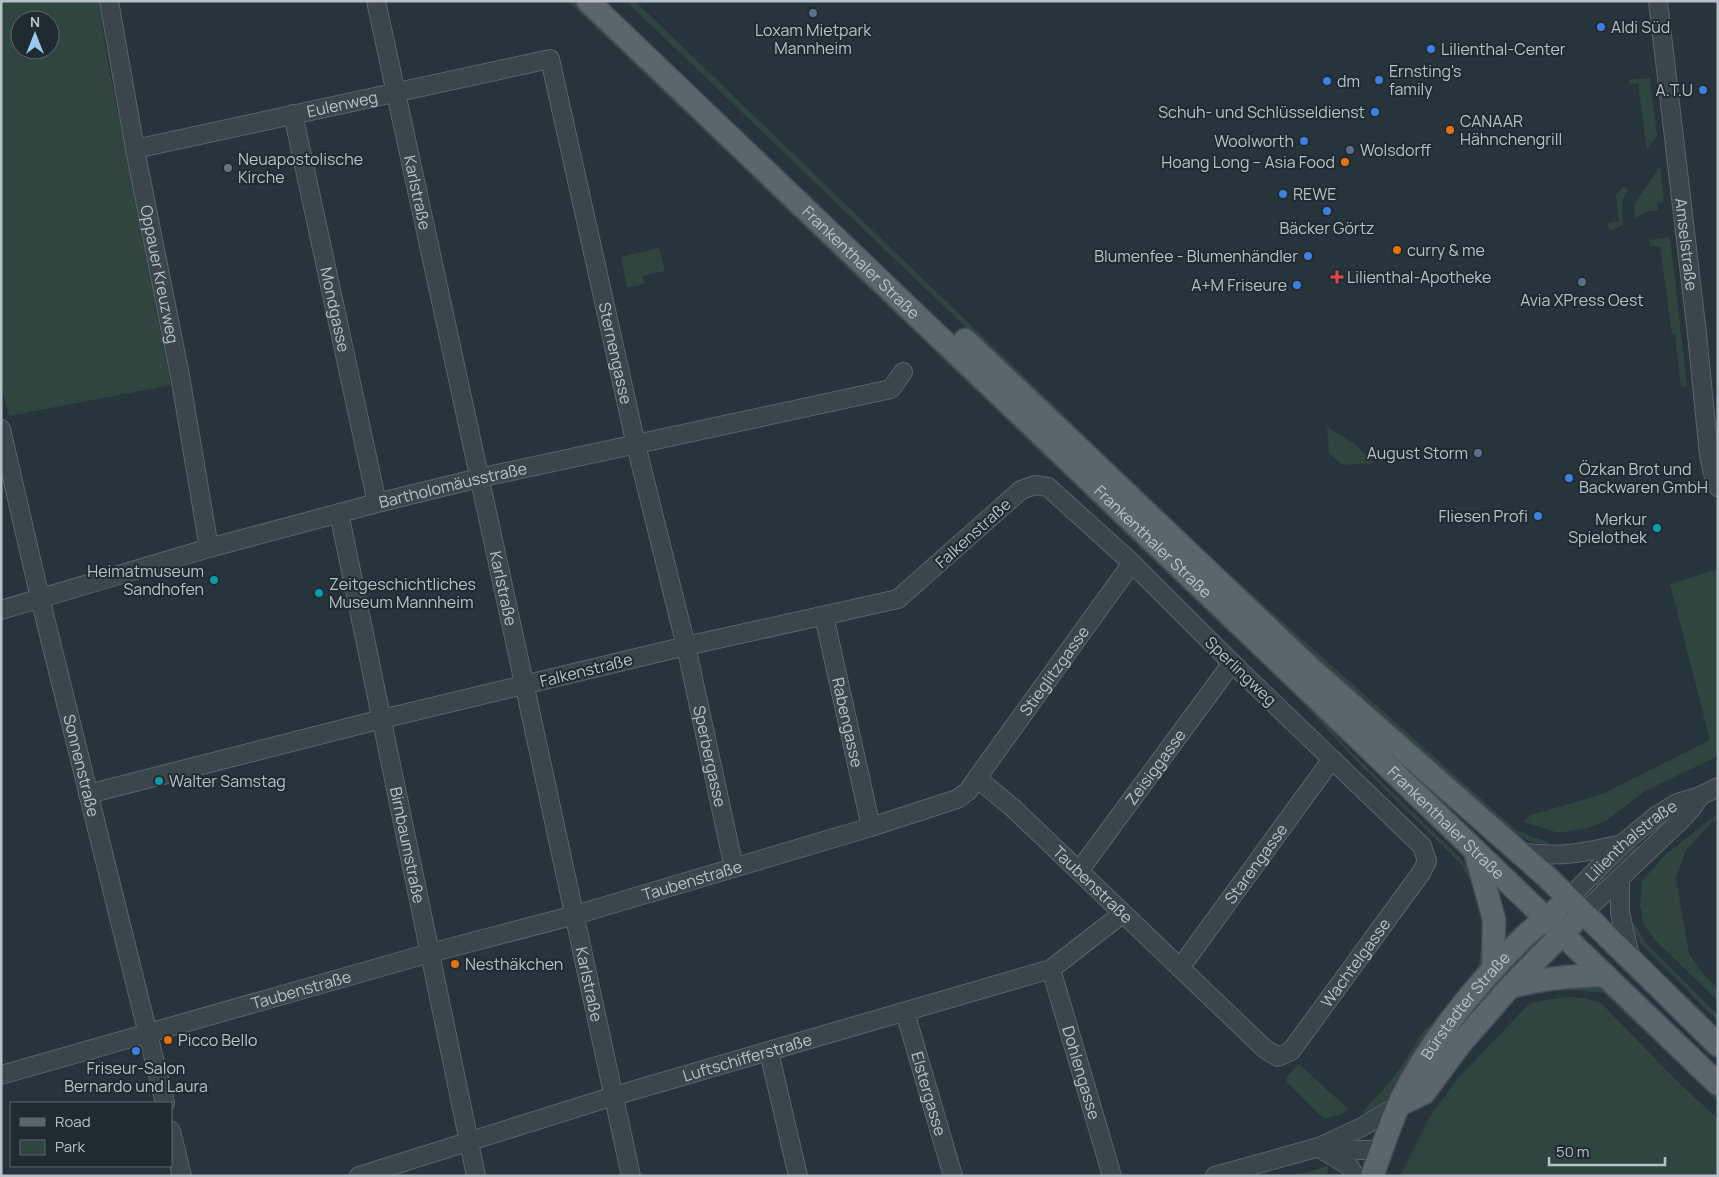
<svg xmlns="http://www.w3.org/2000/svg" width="1719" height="1177" viewBox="0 0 1719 1177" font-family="Manrope,sans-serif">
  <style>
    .green { fill: #304440; fill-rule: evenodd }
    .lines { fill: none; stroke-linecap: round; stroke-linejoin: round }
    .minor-casing { stroke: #59646a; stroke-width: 20 }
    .major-casing { stroke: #444f55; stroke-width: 25 }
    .minor { stroke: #3b464c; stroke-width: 18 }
    .major { stroke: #5a656c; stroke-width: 22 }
    .service-dot { fill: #5c6f8a; stroke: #202b31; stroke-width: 2 }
    .shop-dot { fill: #3f7fe0; stroke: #202b31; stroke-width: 2 }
    .food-dot { fill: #e8710a; stroke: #202b31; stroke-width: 2 }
    .worship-dot { fill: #6b7280; stroke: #202b31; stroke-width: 2 }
    .health-dot { fill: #e0444e; stroke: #202b31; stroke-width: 2 }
    .culture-dot { fill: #0f9aa8; stroke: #202b31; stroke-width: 2 }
    .labels { text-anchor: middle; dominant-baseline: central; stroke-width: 4; stroke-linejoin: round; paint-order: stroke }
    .poi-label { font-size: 16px; fill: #b7c1c7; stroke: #202b31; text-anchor: start }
    .street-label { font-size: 16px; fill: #b7c1c7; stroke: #202b31 }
  </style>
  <rect width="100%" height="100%" fill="#28343c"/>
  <!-- green -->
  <path class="green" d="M 1,1 L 99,1 L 106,52 L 171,385 L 9,416 L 1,385 ZM 20,20 L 50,20 L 50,50 L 20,50 Z
    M 568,1 L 575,1 L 1309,704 L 1349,750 L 1455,853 C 1467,866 1474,874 1477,892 L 1460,863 L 1361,766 L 1306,706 Z
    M 626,1 L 635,1 L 1215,561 L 1515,829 L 1535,838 L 1547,842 L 1551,848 L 1527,840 L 1513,831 L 1449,775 L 1333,680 Z
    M 1650,78 L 1657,135 L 1647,150 L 1638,83 L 1629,84 L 1629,80 Z
    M 1660,166 L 1664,202 L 1657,203 L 1658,210 L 1647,212 L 1635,218 L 1634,204 Z
    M 1623,187 L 1628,190 L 1622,201 L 1623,225 L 1610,231 L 1607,223 L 1619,221 L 1616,195 Z
    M 1670,237 L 1687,386 L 1681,387 L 1675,334 L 1672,334 L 1660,246 L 1650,246 L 1649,240 Z
    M 659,248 L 665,271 L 643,276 L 644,284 L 627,288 L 621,257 Z
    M 1327,427 L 1355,444 L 1374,463 L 1342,465 L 1329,453 Z
    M 1718,569 L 1718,756 L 1645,791 L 1606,821 L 1584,829 L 1559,833 L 1523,822 L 1531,815 L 1600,795 L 1710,740 L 1670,584 Z
    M 1718,815 L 1718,819 L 1712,822 L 1686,850 L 1676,878 L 1689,954 L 1702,972 L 1718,990 L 1718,1001 L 1654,939 L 1643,922 L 1640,905 L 1642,881 L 1664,856 L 1709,820 Z
    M 1635,844 L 1640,849 L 1601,890 L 1594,884 L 1617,860 Z
    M 1632,924 L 1635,924 L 1645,942 L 1718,1015 L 1718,1021 L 1641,944 L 1635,933 Z
    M 1484,934 L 1486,962 L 1413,1055 L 1390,1095 L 1381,1107 L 1368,1118 L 1363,1111 L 1389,1083 L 1403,1064 L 1419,1037 L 1477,972 Z
    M 1587,984 L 1608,989 L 1718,1094 L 1718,1102 L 1604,993 L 1564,989 Z
    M 1566,997 L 1585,998 L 1601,1003 L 1677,1081 L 1718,1119 L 1718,1176 L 1400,1176 L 1429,1118 L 1457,1079 L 1530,1003 Z
    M 1299,1064 L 1348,1109 L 1345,1113 L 1324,1119 L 1287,1082 L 1286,1077 Z
    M 1328,1166 L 1328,1172 L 1325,1176 L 1293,1176 Z"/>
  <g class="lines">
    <!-- minor casing -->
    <g class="minor-casing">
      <g id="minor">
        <path id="s1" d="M 109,1 L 135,149 L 180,376 L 209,548"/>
        <path id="s2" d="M 376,1 L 631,1176"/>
        <path id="s3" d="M 1658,1 L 1697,334 L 1709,455 L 1712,470 L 1718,487"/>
        <path id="s4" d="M 293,114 L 377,503"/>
        <path id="s5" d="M 135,149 L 550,59 L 636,445 L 686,646 L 734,868"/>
        <path id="s6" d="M 1,429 L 40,598 L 165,1103"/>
        <path id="s7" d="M 339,513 L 476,1176"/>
        <path id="s8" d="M 1,610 L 209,548 L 377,503 L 479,478 L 891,389 L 903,372"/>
        <path id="s9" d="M 824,616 L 871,827"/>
        <path id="s10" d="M 977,778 L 1132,563"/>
        <path d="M 1520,852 C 1559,858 1583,853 1622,844"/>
        <path id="s11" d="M 1079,871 L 1232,663"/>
        <path d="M 1620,878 L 1620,913 L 1631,960"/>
        <path id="s12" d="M 1569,898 L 1622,844 L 1656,816 L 1677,803 L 1700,796 L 1718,787"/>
        <path d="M 1583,913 L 1681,820 L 1692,808 L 1700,796"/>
        <path id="s13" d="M 1180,968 L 1332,759"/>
        <path id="s14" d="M 1051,969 L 1112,1176"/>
        <path id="s15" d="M 905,1012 L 953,1176"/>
        <path d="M 769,1052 L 798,1176"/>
        <path id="s16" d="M 1,1075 L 430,953 L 575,915 L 871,827 L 957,799 L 968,791 L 977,778 L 1013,808 L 1265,1049 L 1278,1057 L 1291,1051 L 1421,873 L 1427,861 L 1422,846 L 1232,663 L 1132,563 L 1048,487 L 1035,485 L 1021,490 L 898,599 L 686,646 L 382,719 L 88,794"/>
        <path d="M 171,1131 L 182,1176"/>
        <path d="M 1319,1147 L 1359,1150 L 1381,1150"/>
        <path d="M 1321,1149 L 1349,1166 L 1355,1176"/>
        <path id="s17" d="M 359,1176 L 614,1096 L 1051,969 L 1122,914"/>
        <path d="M 1215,1176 L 1319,1147 L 1362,1127 L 1399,1105"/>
      </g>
    </g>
    <!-- major casing -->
    <g class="major-casing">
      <g id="major">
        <path id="s18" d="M 588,1 L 1299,681 L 1718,1084"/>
        <path d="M 965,340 L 1311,669 L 1546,876 L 1718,1045"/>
        <path d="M 1476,854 L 1494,919 L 1493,969"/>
        <path d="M 1511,987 C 1543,978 1573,976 1605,975"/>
        <path d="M 1399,1105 L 1424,1093 L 1461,1043 L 1510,987 L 1572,924"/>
        <path id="s19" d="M 1372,1176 C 1381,1152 1389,1127 1399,1104 C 1428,1043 1477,983 1525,936 C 1535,926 1547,919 1557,909"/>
      </g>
    </g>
    <!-- minor -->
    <use href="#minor" class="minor"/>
    <!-- major -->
    <use href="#major" class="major"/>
  </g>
  <!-- markers -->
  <g class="service-dot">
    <circle cx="813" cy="13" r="5"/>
    <circle cx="1350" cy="150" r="5"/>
    <circle cx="1582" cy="282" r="5"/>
    <circle cx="1478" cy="453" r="5"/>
  </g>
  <g class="shop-dot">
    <circle cx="1601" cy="27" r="5"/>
    <circle cx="1431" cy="49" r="5"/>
    <circle cx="1379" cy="80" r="5"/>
    <circle cx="1327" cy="81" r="5"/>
    <circle cx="1703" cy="90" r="5"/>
    <circle cx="1375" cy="112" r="5"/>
    <circle cx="1304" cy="141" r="5"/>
    <circle cx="1283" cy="194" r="5"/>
    <circle cx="1327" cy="211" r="5"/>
    <circle cx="1308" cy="256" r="5"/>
    <circle cx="1297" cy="285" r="5"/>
    <circle cx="1569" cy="478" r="5"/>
    <circle cx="1538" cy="516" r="5"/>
    <circle cx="136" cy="1051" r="5"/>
  </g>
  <g class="food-dot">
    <circle cx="1450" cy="130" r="5"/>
    <circle cx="1345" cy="162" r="5"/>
    <circle cx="1397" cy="250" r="5"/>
    <circle cx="455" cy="964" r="5"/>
    <circle cx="168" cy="1040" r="5"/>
  </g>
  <circle class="worship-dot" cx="228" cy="168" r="5"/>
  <path class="health-dot" d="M1334.5 269.5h5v5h5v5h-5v5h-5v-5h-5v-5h5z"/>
  <g class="culture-dot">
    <circle cx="1657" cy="528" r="5"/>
    <circle cx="214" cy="580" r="5"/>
    <circle cx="319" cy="593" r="5"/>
    <circle cx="159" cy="781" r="5"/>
  </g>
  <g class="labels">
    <!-- poi labels -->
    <g class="poi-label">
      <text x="1611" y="27">Aldi Süd</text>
      <text x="813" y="30" text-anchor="middle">Loxam Mietpark<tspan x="813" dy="18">Mannheim</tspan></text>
      <text x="1441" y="49">Lilienthal-Center</text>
      <text x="1389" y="71">Ernsting's<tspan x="1389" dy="18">family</tspan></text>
      <text x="1337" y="81">dm</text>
      <text x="1693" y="90" text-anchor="end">A.T.U</text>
      <text x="1365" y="112" text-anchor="end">Schuh- und Schlüsseldienst</text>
      <text x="1460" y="121">CANAAR<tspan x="1460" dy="18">Hähnchengrill</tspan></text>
      <text x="1294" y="141" text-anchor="end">Woolworth</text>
      <text x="1360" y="150">Wolsdorff</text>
      <text x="238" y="159">Neuapostolische<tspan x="238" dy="18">Kirche</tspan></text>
      <text x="1335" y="162" text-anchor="end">Hoang Long – Asia Food</text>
      <text x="1293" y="194">REWE</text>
      <text x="1327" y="228" text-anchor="middle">Bäcker Görtz</text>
      <text x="1407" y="250">curry &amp; me</text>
      <text x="1298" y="256" text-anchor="end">Blumenfee - Blumenhändler</text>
      <text x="1347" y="277">Lilienthal-Apotheke</text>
      <text x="1287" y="285" text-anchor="end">A+M Friseure</text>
      <text x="1582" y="300" text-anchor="middle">Avia XPress Oest</text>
      <text x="1468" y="453" text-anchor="end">August Storm</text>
      <text x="1579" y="469">Özkan Brot und<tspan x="1579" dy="18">Backwaren GmbH</tspan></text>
      <text x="1528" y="516" text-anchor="end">Fliesen Profi</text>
      <text x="1647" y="519" text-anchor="end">Merkur<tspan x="1647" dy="18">Spielothek</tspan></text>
      <text x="204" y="571" text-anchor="end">Heimatmuseum<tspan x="204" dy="18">Sandhofen</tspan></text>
      <text x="329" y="584">Zeitgeschichtliches<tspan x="329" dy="18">Museum Mannheim</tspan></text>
      <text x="169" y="781">Walter Samstag</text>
      <text x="465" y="964">Nesthäkchen</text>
      <text x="178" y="1040">Picco Bello</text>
      <text x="136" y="1068" text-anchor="middle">Friseur-Salon<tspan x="136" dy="18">Bernardo und Laura</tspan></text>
    </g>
    <!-- street labels -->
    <g class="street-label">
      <text stroke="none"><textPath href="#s5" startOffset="212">Eulenweg</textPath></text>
      <text stroke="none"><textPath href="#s2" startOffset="196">Karlstraße</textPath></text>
      <text stroke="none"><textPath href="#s3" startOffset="245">Amselstraße</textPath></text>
      <text stroke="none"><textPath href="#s18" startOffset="378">Frankenthaler Straße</textPath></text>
      <text stroke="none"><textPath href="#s1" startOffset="278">Oppauer Kreuzweg</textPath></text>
      <text stroke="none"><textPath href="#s4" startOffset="200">Mondgasse</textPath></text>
      <text stroke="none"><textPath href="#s5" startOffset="726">Sternengasse</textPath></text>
      <text stroke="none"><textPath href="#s8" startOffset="469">Bartholomäusstraße</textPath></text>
      <text transform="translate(973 533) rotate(-42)">Falkenstraße</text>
      <text stroke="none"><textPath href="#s18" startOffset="782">Frankenthaler Straße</textPath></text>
      <text stroke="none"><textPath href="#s2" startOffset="601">Karlstraße</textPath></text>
      <text transform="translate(586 670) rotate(-14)">Falkenstraße</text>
      <text stroke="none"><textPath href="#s10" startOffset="132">Stieglitzgasse</textPath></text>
      <text transform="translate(1241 671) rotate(44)">Sperlingweg</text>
      <text stroke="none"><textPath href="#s9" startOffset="109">Rabengasse</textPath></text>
      <text stroke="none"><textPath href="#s5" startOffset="1140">Sperbergasse</textPath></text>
      <text stroke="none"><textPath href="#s6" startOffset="346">Sonnenstraße</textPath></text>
      <text stroke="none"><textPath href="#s11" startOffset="129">Zeisiggasse</textPath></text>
      <text stroke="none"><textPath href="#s18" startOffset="1188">Frankenthaler Straße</textPath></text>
      <text stroke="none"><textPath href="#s12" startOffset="85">Lilienthalstraße</textPath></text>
      <text stroke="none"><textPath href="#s7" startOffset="339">Birnbaumstraße</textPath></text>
      <text stroke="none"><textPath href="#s13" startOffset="129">Starengasse</textPath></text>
      <text stroke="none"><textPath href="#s16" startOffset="718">Taubenstraße</textPath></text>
      <text stroke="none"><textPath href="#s16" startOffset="1182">Taubenstraße</textPath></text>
      <text stroke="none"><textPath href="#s16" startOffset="1559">Wachtelgasse</textPath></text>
      <text stroke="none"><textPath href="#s2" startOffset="1006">Karlstraße</textPath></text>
      <text stroke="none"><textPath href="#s16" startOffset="312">Taubenstraße</textPath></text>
      <text stroke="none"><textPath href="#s19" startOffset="196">Bürstadter Straße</textPath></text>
      <text stroke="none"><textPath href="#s17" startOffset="406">Luftschifferstraße</textPath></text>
      <text stroke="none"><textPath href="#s14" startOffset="108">Dohlengasse</textPath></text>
      <text stroke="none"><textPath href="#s15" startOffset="85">Elstergasse</textPath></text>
    </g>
  </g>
  <!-- border -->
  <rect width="1719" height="1177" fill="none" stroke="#b7c1c7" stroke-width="5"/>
  <!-- legend -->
  <rect x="10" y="1102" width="162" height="65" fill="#202b31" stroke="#5c676d"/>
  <rect x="20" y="1118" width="25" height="8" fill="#5a656c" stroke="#5c676d"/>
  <text x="55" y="1127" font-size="15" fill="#b7c1c7">Road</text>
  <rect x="20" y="1140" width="25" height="15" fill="#304440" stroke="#5c676d"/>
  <text x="55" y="1152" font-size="15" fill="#b7c1c7">Park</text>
  <!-- north arrow -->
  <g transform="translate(35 35)"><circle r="24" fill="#202b31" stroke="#5c676d"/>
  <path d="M0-4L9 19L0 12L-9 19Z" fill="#98c8eb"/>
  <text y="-8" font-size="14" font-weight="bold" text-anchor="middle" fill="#b7c1c7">N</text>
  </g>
  <!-- scale -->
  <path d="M1549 1157v8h116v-8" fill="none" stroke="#b7c1c7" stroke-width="2.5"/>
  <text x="1556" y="1157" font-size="15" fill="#b7c1c7" stroke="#202b31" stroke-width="4" paint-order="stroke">50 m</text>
</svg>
